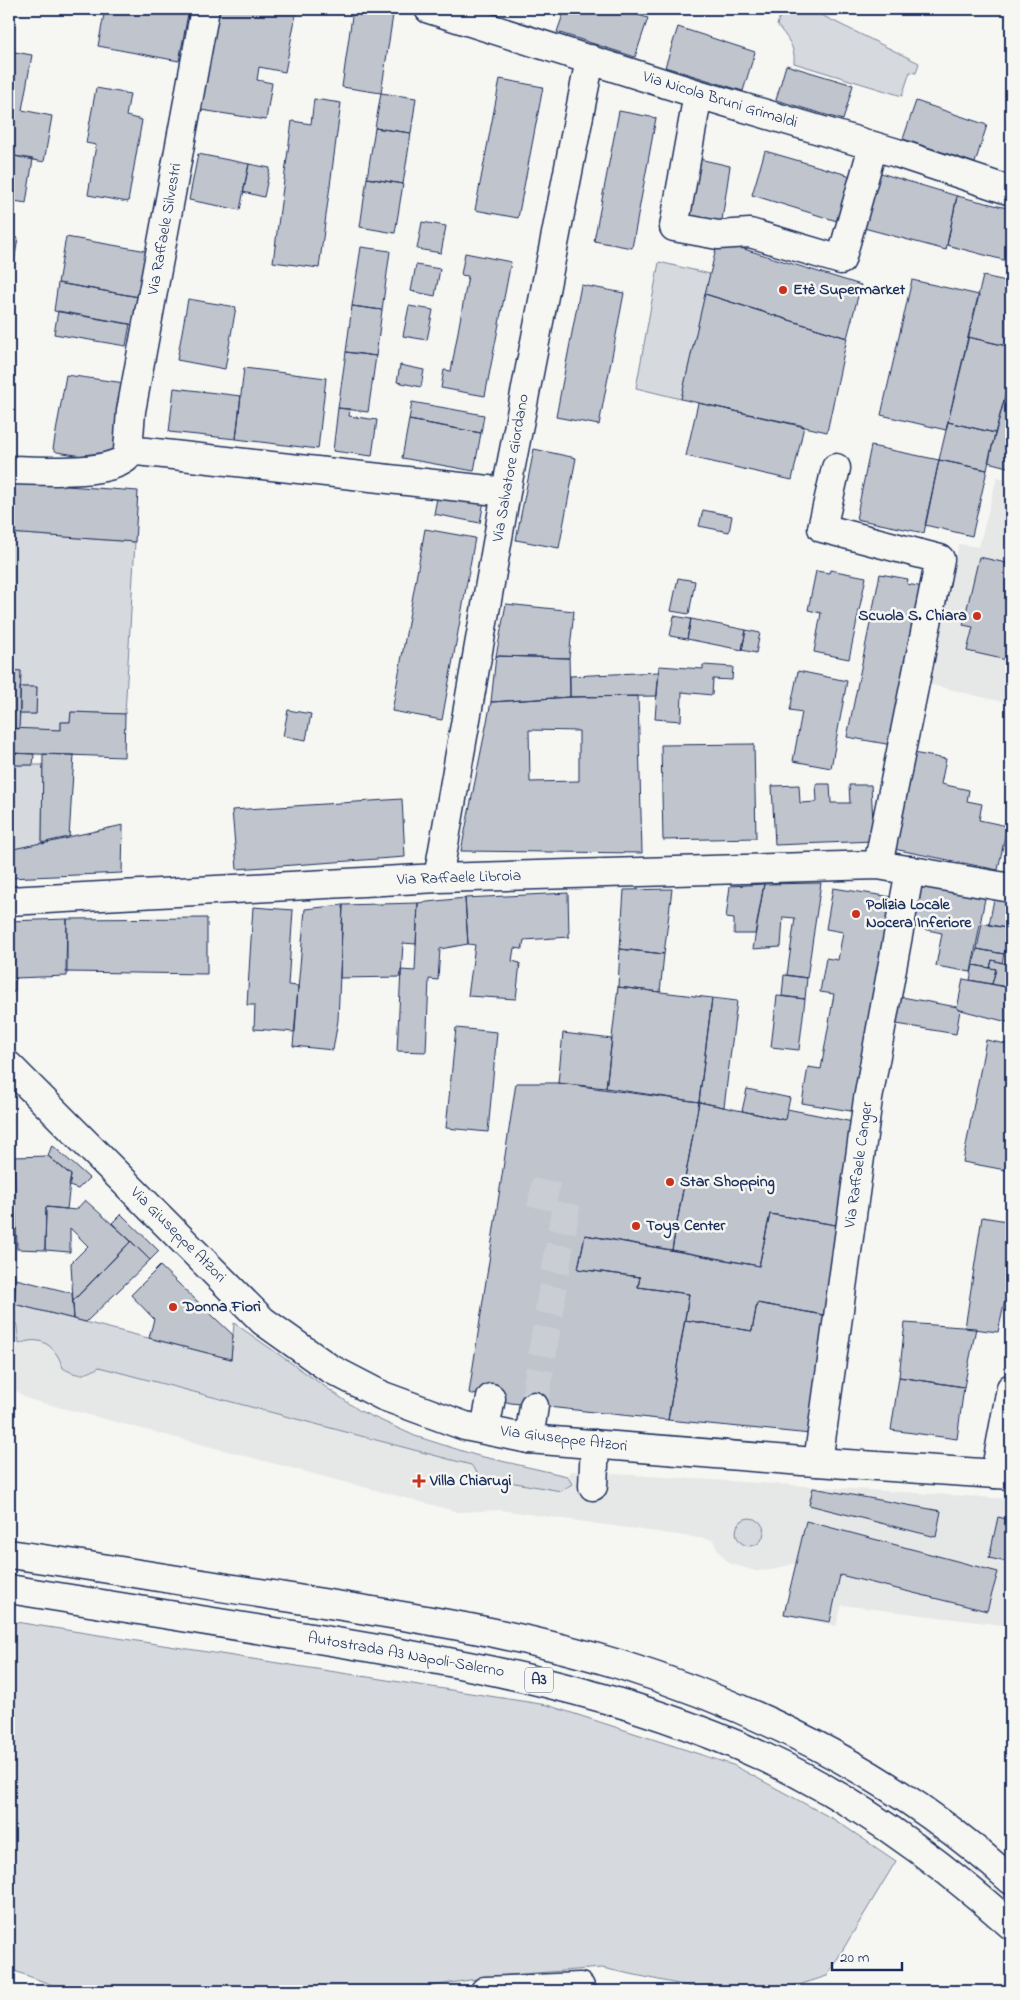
<svg xmlns="http://www.w3.org/2000/svg" width="1020" height="2000" viewBox="0 0 1020 2000" font-family="'Indie Flower',sans-serif">
  <style>
    .built { fill: #e6e7e7 }
    .green { fill: #d6d9dd; stroke: #78849e }
    .building { fill: #c0c4cd; stroke: #1b2f5e; fill-rule: evenodd }
    .lines { fill: none; stroke-linecap: round; stroke-linejoin: round }
    .minor-tunnel { stroke: #caced4; stroke-width: 28; stroke-dasharray: 28 14; stroke-linecap: butt }
    .minor-casing { stroke: #1b2f5e; stroke-width: 31 }
    .major-casing { stroke: #1b2f5e; stroke-width: 31 }
    .highway-casing { stroke: #1b2f5e; stroke-width: 31 }
    .minor { stroke: #f6f6f2; stroke-width: 28 }
    .major { stroke: #f6f6f2; stroke-width: 28 }
    .highway { stroke: #f6f6f2; stroke-width: 28 }
    .poi-dot { fill: #c8321e; stroke: #f6f6f2; stroke-width: 2 }
    .labels { text-anchor: middle; dominant-baseline: central; stroke-width: 5; stroke-linejoin: round; paint-order: stroke }
    .shield { fill: #f6f6f2; stroke: #5d6b8a; stroke-width: 1 }
    .shield-label { font-size: 15px; font-weight: bold; fill: #1b2f5e }
    .street-label { font-size: 16px; fill: #1b2f5e; stroke: #f6f6f2 }
    .poi-label { font-size: 16px; font-weight: bold; fill: #1b2f5e; stroke: #f6f6f2; text-anchor: start }
  </style>
  <rect width="100%" height="100%" fill="#f6f6f2"/>
  <filter id="ink" filterUnits="userSpaceOnUse"><feTurbulence type="fractalNoise" baseFrequency=".02" numOctaves="2"/><feDisplacementMap in="SourceGraphic" scale="10" xChannelSelector="R" yChannelSelector="G"/><feConvolveMatrix kernelMatrix="1 2 1 2 8 2 1 2 1" color-interpolation-filters="sRGB"/></filter>
  <g filter="url(#ink)">
    <!-- built -->
    <path class="built" d="M 997,477 L 1011,480 L 1011,704 L 928,684 L 959,544 L 979,547 Z
      M 33,1339 L 49,1343 L 59,1355 L 63,1368 L 86,1376 L 99,1367 L 471,1465 L 481,1477 L 560,1491 L 572,1484 L 567,1476 L 570,1471 L 1011,1499 L 1011,1626 L 842,1605 L 836,1626 L 784,1614 L 796,1563 L 771,1570 L 755,1571 L 729,1563 L 719,1552 L 713,1540 L 501,1510 L 459,1512 L 28,1399 L 9,1386 L 9,1357 L 19,1344 Z"/>
    <!-- green -->
    <path class="green" d="M 782,9 L 809,9 L 919,63 L 916,73 L 910,72 L 902,96 L 794,63 C 796,47 786,36 777,25 Z
      M 659,262 L 710,274 L 681,399 L 636,388 Z
      M 9,533 L 135,542 L 125,714 L 71,712 L 70,722 L 61,722 L 61,730 L 19,729 L 20,714 L 36,714 L 37,687 L 20,687 L 21,671 L 9,670 Z
      M 9,765 L 43,765 L 42,844 L 9,850 Z
      M 9,1233 L 16,1235 L 15,1274 L 9,1273 Z
      M 14,1304 L 231,1359 L 234,1323 L 360,1411 L 415,1436 L 475,1455 L 567,1476 L 572,1484 L 561,1491 L 481,1477 L 471,1465 L 99,1367 C 85,1376 78,1377 63,1368 C 56,1347 42,1334 19,1344 Z
      M736 1532a14 14 0 1 1 28 0a14 14 0 1 1-28 0Z
      M 9,1621 L 547,1705 L 733,1765 L 835,1820 L 896,1861 L 827,1976 L 780,1991 L 711,1991 L 602,1968 L 496,1976 L 399,1991 L 69,1991 L 9,1969 Z"/>
    <!-- building -->
    <path class="building" d="M 105,9 L 189,9 L 179,61 L 98,46 Z
      M 218,9 L 297,9 L 285,72 L 259,67 L 257,80 L 272,83 L 266,120 L 201,110 Z
      M 353,9 L 393,15 L 381,93 L 342,87 Z
      M 565,9 L 618,9 L 648,18 L 635,57 L 557,32 Z
      M 678,27 L 755,52 L 743,91 L 665,67 Z
      M 9,51 L 32,55 L 22,110 L 52,116 L 44,162 L 9,155 Z
      M 786,65 L 853,85 L 843,120 L 776,100 Z
      M 500,79 L 543,87 L 518,218 L 475,210 Z
      M 96,88 L 130,94 L 126,116 L 142,120 L 128,202 L 88,195 L 96,145 L 86,143 Z
      M 381,93 L 416,98 L 411,133 L 375,128 Z
      M 314,99 L 341,103 L 319,268 L 273,262 L 292,121 L 311,124 Z
      M 916,101 L 987,125 L 975,163 L 903,139 Z
      M 619,111 L 656,118 L 632,248 L 594,241 Z
      M 375,128 L 411,133 L 403,184 L 367,178 Z
      M 765,151 L 851,176 L 837,221 L 752,195 Z
      M 198,154 L 249,164 L 240,210 L 189,200 Z
      M 9,155 L 33,159 L 26,203 L 9,200 Z
      M 699,159 L 730,166 L 721,227 L 687,222 Z
      M 249,164 L 270,168 L 264,197 L 243,192 Z
      M 877,172 L 957,196 L 946,250 L 864,228 L 859,247 L 832,238 L 851,176 Z
      M 367,178 L 403,184 L 395,233 L 360,227 Z
      M 957,196 L 1011,209 L 1011,262 L 947,245 Z
      M 422,222 L 446,226 L 441,253 L 417,249 Z
      M 9,236 L 18,238 L 9,292 Z
      M 66,237 L 147,251 L 139,297 L 58,283 Z
      M 718,241 L 861,285 L 847,338 L 705,294 Z
      M 361,247 L 390,251 L 382,310 L 352,306 Z
      M 465,253 L 511,262 L 485,396 L 441,388 L 444,370 L 451,371 L 468,276 L 461,275 Z
      M 416,265 L 440,269 L 435,296 L 411,291 Z
      M 983,276 L 1011,282 L 1011,347 L 968,337 Z
      M 912,280 L 979,295 L 946,430 L 881,415 Z
      M 58,283 L 139,297 L 134,325 L 54,311 Z
      M 581,285 L 624,293 L 599,425 L 556,417 Z
      M 705,294 L 847,338 L 827,432 L 681,399 Z
      M 188,299 L 236,307 L 225,369 L 177,360 Z
      M 352,306 L 382,310 L 376,356 L 346,352 Z
      M 409,306 L 433,310 L 427,340 L 403,336 Z
      M 58,311 L 130,324 L 126,346 L 54,334 Z
      M 968,337 L 1011,347 L 1011,374 L 995,433 L 948,422 Z
      M 346,352 L 376,356 L 368,412 L 338,408 Z
      M 400,365 L 424,370 L 421,387 L 397,382 Z
      M 244,368 L 326,378 L 318,449 L 236,439 Z
      M 9,370 L 15,371 L 9,409 Z
      M 1011,374 L 1011,468 L 988,462 Z
      M 66,375 L 125,383 L 114,461 L 57,452 L 53,449 Z
      M 174,388 L 241,396 L 236,439 L 169,432 Z
      M 412,402 L 484,415 L 481,433 L 409,420 Z
      M 698,403 L 804,426 L 792,480 L 686,456 Z
      M 338,408 L 350,409 L 349,416 L 377,420 L 372,456 L 333,451 Z
      M 409,420 L 481,433 L 474,471 L 402,458 Z
      M 948,422 L 995,433 L 987,470 L 939,460 Z
      M 871,446 L 939,460 L 924,533 L 856,519 Z
      M 534,449 L 576,458 L 559,548 L 516,540 Z
      M 939,460 L 987,470 L 972,536 L 925,525 Z
      M 9,482 L 138,491 L 135,542 L 9,533 Z
      M 438,493 L 484,501 L 480,523 L 434,514 Z
      M 703,510 L 732,516 L 729,532 L 699,526 Z
      M 425,529 L 475,538 L 442,720 L 392,711 Z
      M 979,557 L 1011,564 L 1011,661 L 967,651 L 973,627 L 963,625 Z
      M 830,570 L 866,577 L 849,659 L 814,652 L 821,613 L 808,610 L 816,571 L 829,573 Z
      M 880,574 L 908,579 L 907,584 L 923,587 L 892,745 L 847,737 Z
      M 678,578 L 695,581 L 689,614 L 671,611 Z
      M 506,604 L 574,611 L 569,658 L 496,656 Z
      M 674,616 L 691,619 L 687,639 L 670,636 Z
      M 691,619 L 746,630 L 742,650 L 687,639 Z
      M 746,630 L 760,633 L 756,653 L 742,650 Z
      M 496,656 L 569,658 L 570,697 L 491,702 Z
      M 703,665 L 733,667 L 732,680 L 713,679 L 712,695 L 682,692 L 681,721 L 655,719 L 659,666 L 703,669 Z
      M 9,670 L 21,671 L 19,729 L 9,728 Z
      M 798,671 L 847,681 L 831,768 L 793,761 L 802,712 L 790,710 Z
      M 659,672 L 657,696 L 570,697 L 570,676 Z
      M 20,687 L 37,687 L 36,714 L 20,714 Z
      M 638,696 L 642,853 L 461,851 L 491,702 L 570,697 ZM 529,730 L 579,731 L 579,781 L 530,782 Z
      M 288,710 L 311,714 L 306,740 L 283,736 Z
      M 71,712 L 125,714 L 124,757 L 9,753 L 9,728 L 61,730 L 61,722 L 70,722 Z
      M 754,744 L 756,838 L 663,840 L 661,745 Z
      M 9,753 L 34,754 L 33,765 L 9,765 Z
      M 913,753 L 946,759 L 941,784 L 969,790 L 967,801 L 982,804 L 979,820 L 1007,826 L 998,870 L 894,849 Z
      M 43,754 L 74,755 L 69,838 L 42,844 Z
      M 816,784 L 830,784 L 831,803 L 850,803 L 849,785 L 871,785 L 874,841 L 775,845 L 772,786 L 799,785 L 800,803 L 817,802 Z
      M 402,799 L 405,857 L 237,869 L 232,810 Z
      M 123,825 L 122,873 L 9,878 L 9,850 Z
      M 922,881 L 986,893 L 971,972 L 936,966 L 942,933 L 914,927 Z
      M 821,883 L 807,978 L 787,975 L 795,918 L 783,917 L 781,947 L 753,949 L 764,884 Z
      M 764,884 L 755,934 L 734,934 L 734,919 L 726,918 L 730,886 Z
      M 833,888 L 892,897 L 857,1112 L 802,1103 L 808,1067 L 821,1069 L 834,994 L 820,992 L 826,958 L 838,960 L 843,932 L 826,929 Z
      M 672,889 L 664,954 L 620,949 L 624,890 Z
      M 568,893 L 569,937 L 524,940 L 522,949 L 514,948 L 512,961 L 520,963 L 516,999 L 468,996 L 475,945 L 468,944 L 465,898 Z
      M 995,894 L 1011,898 L 1011,929 L 989,925 Z
      M 465,898 L 468,944 L 440,949 L 438,980 L 429,979 L 426,1052 L 397,1051 L 401,970 L 415,971 L 418,903 Z
      M 418,903 L 416,944 L 403,943 L 401,977 L 340,978 L 343,905 Z
      M 343,905 L 338,1020 L 333,1050 L 293,1046 L 305,909 Z
      M 253,907 L 293,910 L 288,985 L 298,986 L 295,1032 L 254,1029 L 255,1005 L 247,1005 Z
      M 207,918 L 207,974 L 66,972 L 67,919 Z
      M 67,919 L 67,976 L 15,978 L 15,992 L 9,992 L 9,921 Z
      M 982,923 L 1011,929 L 1011,947 L 1006,945 L 1004,954 L 977,949 Z
      M 620,949 L 664,954 L 660,992 L 618,987 Z
      M 977,949 L 1004,954 L 1002,963 L 992,960 L 990,968 L 973,965 Z
      M 992,960 L 1011,965 L 1011,988 L 992,984 L 996,969 L 990,968 Z
      M 973,965 L 996,969 L 992,984 L 970,980 Z
      M 784,975 L 807,978 L 805,999 L 782,996 Z
      M 963,979 L 1011,988 L 1011,1023 L 957,1009 Z
      M 618,987 L 712,998 L 699,1102 L 606,1088 Z
      M 777,996 L 805,999 L 799,1050 L 771,1047 Z
      M 896,996 L 957,1007 L 960,1010 L 956,1034 L 891,1023 Z
      M 712,998 L 737,1001 L 724,1107 L 699,1102 Z
      M 456,1028 L 497,1032 L 488,1132 L 446,1128 Z
      M 563,1033 L 612,1039 L 606,1088 L 558,1083 Z
      M 986,1040 L 1011,1045 L 1011,1171 L 963,1162 Z
      M 516,1083 L 558,1083 L 699,1102 L 672,1250 L 585,1235 L 578,1269 L 640,1277 L 638,1287 L 689,1294 L 668,1420 L 511,1403 L 469,1393 Z
      M 747,1089 L 790,1098 L 785,1120 L 742,1111 Z
      M 699,1102 L 785,1120 L 787,1109 L 858,1123 L 842,1226 L 770,1214 L 759,1266 L 672,1250 Z
      M 9,1117 L 11,1119 L 9,1156 Z
      M 52,1145 L 89,1178 L 78,1189 L 69,1186 L 71,1175 L 48,1156 Z
      M 48,1156 L 71,1175 L 67,1209 L 46,1207 L 45,1250 L 17,1249 L 14,1157 Z
      M 85,1200 L 131,1241 L 73,1301 L 71,1263 L 88,1246 L 70,1228 L 70,1252 L 45,1250 L 46,1207 L 76,1210 Z
      M 1011,1201 L 1011,1273 L 998,1332 L 965,1328 L 982,1217 L 1007,1221 Z
      M 121,1214 L 159,1251 L 150,1260 L 112,1223 Z
      M 770,1214 L 842,1226 L 829,1316 L 757,1303 L 752,1331 L 685,1320 L 689,1294 L 638,1287 L 640,1277 L 578,1269 L 585,1235 L 759,1266 Z
      M 131,1241 L 150,1260 L 86,1322 L 74,1319 L 73,1301 Z
      M 160,1266 L 233,1335 L 231,1359 L 149,1338 L 154,1319 L 131,1295 Z
      M 9,1273 L 15,1274 L 14,1299 L 9,1297 Z
      M 16,1279 L 72,1293 L 74,1319 L 14,1304 Z
      M 757,1303 L 829,1316 L 811,1434 L 668,1420 L 685,1320 L 752,1331 Z
      M 905,1323 L 976,1328 L 964,1387 L 899,1377 Z
      M 899,1377 L 964,1387 L 957,1439 L 891,1430 Z
      M 813,1488 L 941,1511 L 936,1537 L 809,1505 Z
      M 998,1517 L 1011,1520 L 1011,1563 L 989,1558 Z
      M 806,1521 L 998,1572 L 987,1611 L 840,1575 L 830,1622 L 784,1614 Z
      M 1011,1688 L 1011,1709 L 1008,1709 Z"/>
    <g class="lines">
      <!-- minor-tunnel -->
      <path class="minor-tunnel" d="M 530,1192 L 567,1199 L 534,1406"/>
      <!-- minor casing -->
      <g class="minor-casing">
        <path id="minor" d="M 205,9 L 131,411 L 128,450 L 506,492
          M 429,9 L 698,94 L 897,153 L 1011,191
          M 698,94 L 674,227 L 718,235 L 750,233 L 841,260 L 873,146
          M 836,468 L 822,528 L 940,559 L 878,865
          M 9,470 C 38,470 104,476 126,458 L 128,450
          M 438,878 L 508,481 L 590,59
          M 9,901 L 438,878 L 878,865 L 1011,888
          M 485,1429 L 491,1398
          M 529,1439 L 534,1406
          M 818,1462 L 868,1099 L 910,870
          M 995,1474 L 1011,1388
          M 593,1486 L 595,1444
          M 485,1991 L 580,1987"/>
      </g>
      <!-- major casing -->
      <g class="major-casing">
        <path id="major" d="M 9,1066 L 263,1321 L 329,1368 L 383,1396 L 465,1426 L 529,1439 L 802,1461 L 1011,1475"/>
      </g>
      <!-- highway casing -->
      <g class="highway-casing">
        <path id="highway" d="M 9,1554 C 101,1567 193,1583 285,1597 C 397,1615 510,1631 618,1664 C 762,1709 898,1778 1011,1880
          M 9,1589 C 112,1606 215,1622 318,1639 C 472,1664 624,1692 766,1758 C 857,1800 937,1859 1011,1925"/>
      </g>
      <!-- minor -->
      <use href="#minor" class="minor"/>
      <!-- major -->
      <use href="#major" class="major"/>
      <!-- highway -->
      <use href="#highway" class="highway"/>
    </g>
  </g>
  <!-- markers -->
  <g class="poi-dot">
    <circle cx="783" cy="290" r="5"/>
    <circle cx="977" cy="616" r="5"/>
    <circle cx="856" cy="914" r="5"/>
    <circle cx="670" cy="1182" r="5"/>
    <circle cx="636" cy="1226" r="5"/>
    <circle cx="173" cy="1307" r="5"/>
    <path d="M416.5 1473.5h5v5h5v5h-5v5h-5v-5h-5v-5h5z"/>
  </g>
  <g class="labels">
    <!-- shield labels -->
    <rect class="shield" x="525" y="1667.5" width="28" height="25" rx="4"/>
    <g class="shield-label">
      <text x="539" y="1680">A3</text>
    </g>
    <!-- street labels -->
    <g class="street-label">
      <text transform="translate(720 100) rotate(17)">Via Nicola Bruni Grimaldi</text>
      <text transform="translate(165 229) rotate(-80)">Via Raffaele Silvestri</text>
      <text transform="translate(511 468) rotate(-80)">Via Salvatore Giordano</text>
      <text transform="translate(459 878) rotate(-2)">Via Raffaele Libroia</text>
      <text transform="translate(859 1165) rotate(-82)">Via Raffaele Canger</text>
      <text transform="translate(178 1235) rotate(45)">Via Giuseppe Atzori</text>
      <text transform="translate(564 1439) rotate(7)">Via Giuseppe Atzori</text>
      <text transform="translate(406 1655) rotate(10)">Autostrada A3 Napoli-Salerno</text>
    </g>
    <!-- poi labels -->
    <g class="poi-label">
      <text x="793" y="290">Etè Supermarket</text>
      <text x="967" y="616" text-anchor="end">Scuola S. Chiara</text>
      <text x="866" y="905">Polizia Locale<tspan x="866" dy="18">Nocera Inferiore</tspan></text>
      <text x="680" y="1182">Star Shopping</text>
      <text x="646" y="1226">Toys Center</text>
      <text x="183" y="1307">Donna Fiorì</text>
      <text x="430" y="1481">Villa Chiarugi</text>
    </g>
  </g>
  <!-- margin -->
  <rect width="1020" height="2000" fill="none" stroke="#f6f6f2" stroke-width="30"/>
  <rect x="15" y="15" width="990" height="1970" fill="none" stroke="#1b2f5e" stroke-width="2" filter="url(#ink)"/>
  <!-- scale -->
  <path d="M832 1962v8h70v-8" fill="none" stroke="#1b2f5e" stroke-width="2.5"/>
  <text x="840" y="1962" font-size="15" fill="#1b2f5e" stroke="#f6f6f2" stroke-width="4" paint-order="stroke">20 m</text>
</svg>
